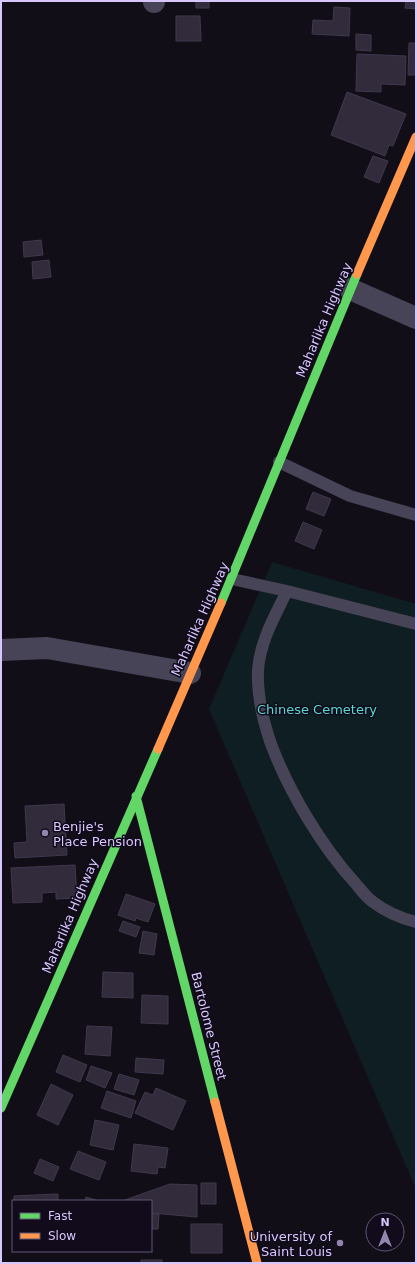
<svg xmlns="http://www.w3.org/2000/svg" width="417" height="1264" viewBox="0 0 417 1264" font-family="'DejaVu Sans',sans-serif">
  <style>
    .green { fill: #0f1e22 }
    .building { fill: #312b3b; stroke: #40384c }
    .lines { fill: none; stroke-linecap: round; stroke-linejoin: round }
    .lane { stroke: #484458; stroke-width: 12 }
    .street { stroke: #484458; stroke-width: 22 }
    .fast { stroke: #63d668; stroke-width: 9 }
    .slow { stroke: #ff974d; stroke-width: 9 }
    .poi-dot { fill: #9386ad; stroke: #110b1b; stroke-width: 1.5 }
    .labels { text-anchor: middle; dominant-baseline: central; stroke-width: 3; stroke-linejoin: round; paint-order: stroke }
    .street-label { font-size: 13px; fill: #d8c7fd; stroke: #110b1b }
    .park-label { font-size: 13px; fill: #58d8d1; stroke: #110b1b }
    .poi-label { font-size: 13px; fill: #d8c7fd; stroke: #110b1b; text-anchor: start }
  </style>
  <rect width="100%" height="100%" fill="#120e18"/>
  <!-- green -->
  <path class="green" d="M 272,562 L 416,604 L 416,1189 L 209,709 Z"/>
  <!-- building -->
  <path class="building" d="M 196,1 L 209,1 L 209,8 L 196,8 Z
    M 397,1 L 416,1 L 416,9 L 405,8 L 406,2 Z
    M 334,7 L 350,8 L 349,36 L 312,34 L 313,20 L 333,21 Z
    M 176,16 L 200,16 L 201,41 L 176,41 Z
    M 356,34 L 371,35 L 371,51 L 356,50 Z
    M 409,43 L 416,43 L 416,75 L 408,75 Z
    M 357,54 L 406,56 L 405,85 L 381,84 L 381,92 L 356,91 Z
    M 347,92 L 406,114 L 393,146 L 389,145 L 385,156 L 331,135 Z
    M 373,156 L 388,161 L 379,183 L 364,177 Z
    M 41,240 L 43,255 L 24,257 L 23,242 Z
    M 49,260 L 51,277 L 33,279 L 32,262 Z
    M 313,492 L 331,499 L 324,516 L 306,509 Z
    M 303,522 L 322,530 L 314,549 L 295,541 Z
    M 64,804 L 67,855 L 15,858 L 14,843 L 27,842 L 25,806 Z
    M 75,865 L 77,898 L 56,899 L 56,892 L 42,893 L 42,902 L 13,903 L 11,868 Z
    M 126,894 L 155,904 L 148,922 L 136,918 L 135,921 L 118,915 Z
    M 123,921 L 140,927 L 136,937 L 119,931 Z
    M 143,931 L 157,934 L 154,955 L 139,953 Z
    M 103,972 L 133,973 L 133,998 L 102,997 Z
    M 142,995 L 168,996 L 168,1024 L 141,1023 Z
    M 87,1026 L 112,1027 L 110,1056 L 85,1054 Z
    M 63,1055 L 87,1065 L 80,1082 L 56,1072 Z
    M 136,1058 L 164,1060 L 163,1074 L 135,1072 Z
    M 91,1066 L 112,1073 L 105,1088 L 86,1080 Z
    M 119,1074 L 139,1080 L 134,1095 L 114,1089 Z
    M 51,1084 L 73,1095 L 58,1125 L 37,1115 Z
    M 156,1088 L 186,1101 L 173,1130 L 135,1113 L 145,1092 L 153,1095 Z
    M 107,1091 L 136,1101 L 131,1118 L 101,1108 Z
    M 95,1120 L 119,1125 L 113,1150 L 90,1145 Z
    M 134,1144 L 168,1148 L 165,1168 L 158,1167 L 157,1174 L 131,1171 Z
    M 78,1151 L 106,1162 L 99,1180 L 70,1169 Z
    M 40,1159 L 59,1167 L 53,1181 L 34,1173 Z
    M 201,1183 L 216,1183 L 216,1204 L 201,1204 Z
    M 170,1184 L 197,1185 L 197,1217 L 151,1213 L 151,1201 L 122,1201 Z
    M 58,1194 L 58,1201 L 14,1201 L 14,1196 Z
    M 86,1197 L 99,1201 L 85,1201 Z
    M 151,1214 L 159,1214 L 158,1229 L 151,1229 Z
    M 191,1224 L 222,1224 L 222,1253 L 191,1253 Z
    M 141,1260 L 162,1260 L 162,1263 L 141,1263 Z"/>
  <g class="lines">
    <!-- lane -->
    <path class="lane" d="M 279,462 L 350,496 L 416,515
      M 232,579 L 287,591 L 416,624
      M 287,591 C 275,616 260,641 258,670 C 257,695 263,721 271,744 C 289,792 322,847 356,884 C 361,890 366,897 373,902 C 386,912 400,918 416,922"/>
    <!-- street -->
    <path class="street" d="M 154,2 L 154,1
      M 350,289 L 416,318
      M 1,650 L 47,648 L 190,673"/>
    <!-- fast -->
    <path class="fast" d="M 221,603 L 357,274
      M 136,796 L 215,1102
      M 1,1108 L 158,749"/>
    <!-- slow -->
    <path class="slow" d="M 357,274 L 416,137
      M 158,749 L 221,603
      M 215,1102 L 257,1263"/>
  </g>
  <!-- markers -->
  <g class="poi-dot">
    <circle cx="45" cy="833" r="4"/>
    <circle cx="340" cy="1243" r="4"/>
  </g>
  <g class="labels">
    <!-- street labels -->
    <g class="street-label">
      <text transform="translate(324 320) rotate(-67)">Maharlika Highway</text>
      <text transform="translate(200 619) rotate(-66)">Maharlika Highway</text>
      <text transform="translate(70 916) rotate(-67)">Maharlika Highway</text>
      <text transform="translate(209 1026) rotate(76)">Bartolome Street</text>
    </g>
    <!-- park labels -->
    <g class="park-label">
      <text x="317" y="709">Chinese Cemetery</text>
    </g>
    <!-- poi labels -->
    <g class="poi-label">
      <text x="53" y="826">Benjie's<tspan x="53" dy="15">Place Pension</tspan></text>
      <text x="332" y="1236" text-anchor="end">University of<tspan x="332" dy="15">Saint Louis</tspan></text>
    </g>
  </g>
  <!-- border -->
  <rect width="417" height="1264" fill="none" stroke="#d8c7fd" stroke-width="4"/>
  <!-- legend -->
  <rect x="12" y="1200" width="140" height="52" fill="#110b1b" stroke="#615675"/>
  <rect x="20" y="1213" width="20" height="6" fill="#63d668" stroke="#615675"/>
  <text x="48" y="1220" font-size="12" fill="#d8c7fd">Fast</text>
  <rect x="20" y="1233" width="20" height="6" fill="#ff974d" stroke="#615675"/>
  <text x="48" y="1240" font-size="12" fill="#d8c7fd">Slow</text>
  <!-- north arrow -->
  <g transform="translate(385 1232)"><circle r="19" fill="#110b1b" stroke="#615675"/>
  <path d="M0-3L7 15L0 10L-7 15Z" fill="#9386ad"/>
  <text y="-6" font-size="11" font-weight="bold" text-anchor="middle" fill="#d8c7fd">N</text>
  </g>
</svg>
